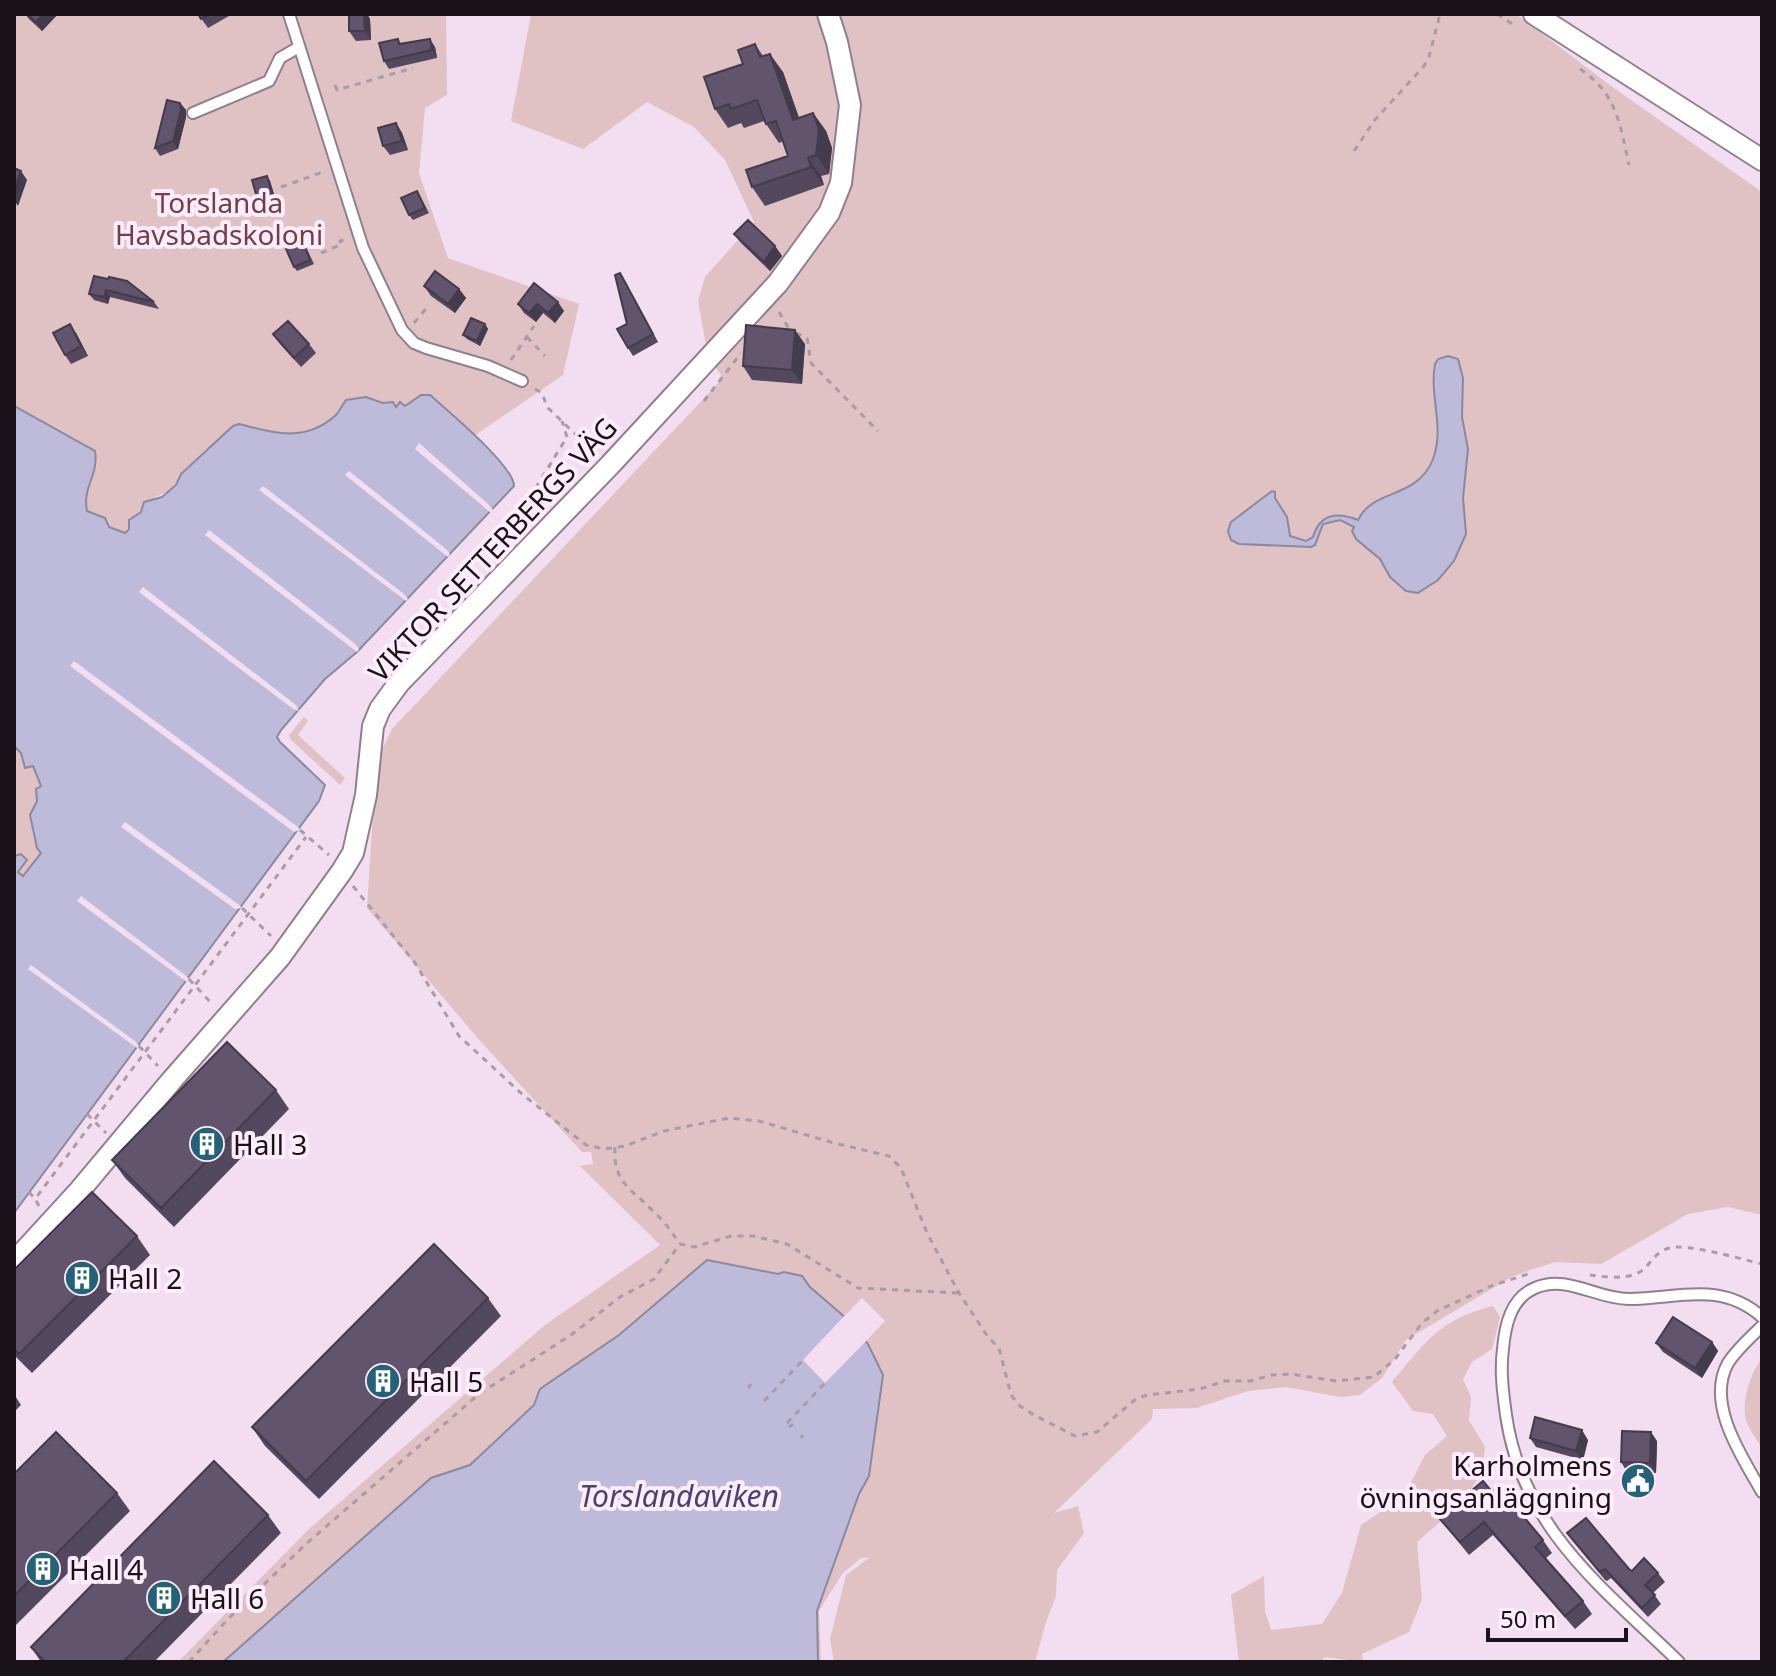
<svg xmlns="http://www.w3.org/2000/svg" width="1776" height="1676" viewBox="0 0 1776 1676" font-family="'Noto Sans',sans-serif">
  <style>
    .green { fill: #e0c1c4 }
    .water { fill: #bdbbd9; stroke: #8c889f; stroke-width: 2 }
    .pier { fill: #f2def0 }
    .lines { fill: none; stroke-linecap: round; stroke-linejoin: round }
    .service-casing { stroke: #917f8f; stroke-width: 14 }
    .minor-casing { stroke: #917f8f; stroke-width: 24 }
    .path { stroke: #aa9ba9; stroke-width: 3; stroke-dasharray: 6 6; stroke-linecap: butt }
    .service { stroke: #fff; stroke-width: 10 }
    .minor { stroke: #fff; stroke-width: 20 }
    .wall { fill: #53485d }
    .shaded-wall { fill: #443b4c }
    .building { fill: #61546c; stroke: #443b4c; stroke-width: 2 }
    .labels { text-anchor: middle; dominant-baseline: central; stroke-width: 8; stroke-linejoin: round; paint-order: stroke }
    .park-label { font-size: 28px; fill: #723f46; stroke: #fdecfb }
    .street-label { font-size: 28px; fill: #191218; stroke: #fdecfb }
    .poi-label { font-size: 28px; fill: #191218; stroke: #fdecfb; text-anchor: start }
    .water-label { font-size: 30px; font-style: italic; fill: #48446f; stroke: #fdecfb }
  </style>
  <rect width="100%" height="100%" fill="#f2def0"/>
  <!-- green -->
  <path class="green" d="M 14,14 L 446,14 L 447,95 L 425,108 L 419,173 L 448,258 L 579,304 L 563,375 L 474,436 L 430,395 L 424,395 L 405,406 L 396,407 L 366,397 L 342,406 C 317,444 278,434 239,424 L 233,426 L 181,474 C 171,496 164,490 150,501 C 143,507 143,511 134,515 L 125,533 L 108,527 L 105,518 L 87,511 L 84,498 L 97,464 L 87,445 L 14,406 Z
    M 531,14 L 1516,14 L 1611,86 L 1762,192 L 1762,1215 L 1728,1207 L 1688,1214 L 1601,1264 L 1555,1262 L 1513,1276 L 1406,1340 L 1382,1378 L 1360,1395 L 1340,1397 L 1286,1387 L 1248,1391 L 1197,1408 L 1153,1409 L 1152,1419 L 1054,1513 L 1078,1506 L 1084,1533 L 1057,1570 L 1056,1596 L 1046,1622 L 1035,1662 L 834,1662 L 830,1639 L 846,1575 L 870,1557 L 861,1558 L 842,1574 L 819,1611 L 821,1662 L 800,1662 L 845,1363 L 885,1321 L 862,1298 L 827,1334 L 619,1335 L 540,1389 L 534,1405 L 470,1465 L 431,1478 L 223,1662 L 178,1662 L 310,1528 L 545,1325 L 660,1245 L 580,1166 L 593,1164 L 591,1152 L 582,1152 L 481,1042 L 367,908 L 376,763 L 392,729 L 723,378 L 708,356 L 698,301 L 705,277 L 754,222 L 725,160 L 694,127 L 647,102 L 583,149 L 511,121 Z
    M 304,717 L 308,721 L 298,735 L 345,778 L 340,785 L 290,739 L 289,735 Z
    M 14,746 L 21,753 L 23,764 L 33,766 L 41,780 L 41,786 C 33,806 26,835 41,853 L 23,876 L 18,872 L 21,854 L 14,856 Z
    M 1493,1306 L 1500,1317 L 1492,1349 L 1472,1362 L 1463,1379 L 1471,1397 L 1469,1420 L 1485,1447 L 1482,1472 L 1464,1501 L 1417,1542 L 1422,1599 L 1409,1632 L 1362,1654 L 1363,1662 L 1324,1657 L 1322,1662 L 1239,1662 L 1231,1595 L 1264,1576 L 1265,1611 L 1271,1630 L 1322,1624 L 1342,1593 L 1361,1525 L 1404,1496 L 1425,1455 L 1447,1436 L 1433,1414 L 1413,1411 L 1392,1382 C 1425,1343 1439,1319 1493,1306 Z
    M 1762,1358 L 1762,1449 C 1758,1440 1749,1430 1746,1420 C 1741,1402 1751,1372 1762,1358 Z"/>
  <!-- water -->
  <path class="water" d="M 1448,356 L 1458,359 L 1463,378 L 1462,417 L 1468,449 L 1463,498 L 1466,534 L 1454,561 L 1438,580 L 1424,589 L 1418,593 L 1406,591 L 1390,577 L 1380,559 L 1356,539 L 1352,531 L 1354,527 L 1340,520 L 1323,524 L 1315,545 L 1311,547 L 1239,544 L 1231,540 L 1228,531 L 1231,522 L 1272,491 L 1275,492 L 1275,498 L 1287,517 L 1290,536 L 1306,541 L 1313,537 C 1320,513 1338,512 1358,520 C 1373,488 1417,500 1433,459 C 1445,427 1429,396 1435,364 L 1438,359 Z
    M 421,395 L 430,395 C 448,411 514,466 514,486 L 357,652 L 325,679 L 281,730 L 277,737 L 280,742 L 325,785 L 319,801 L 14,1213 L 14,856 L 21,854 L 27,860 L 18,872 L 23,876 L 41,853 L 37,848 L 30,815 L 37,801 L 36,789 L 41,786 L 33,766 L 25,768 L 21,753 L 14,746 L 14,406 L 95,451 C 99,476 82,486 87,511 L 105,518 L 109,527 L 125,533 L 129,529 L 129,520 L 141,512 L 144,502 L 162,497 L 176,485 L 181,474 L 233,426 L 239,424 C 276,433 305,443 336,415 C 339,412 343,404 346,400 L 366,397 L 383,403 L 393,402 L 396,407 L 400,402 L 405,406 Z
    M 707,1260 L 778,1274 L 784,1272 L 802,1276 L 810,1287 L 847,1319 L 868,1344 L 883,1375 L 869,1476 L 859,1494 L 817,1611 L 818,1662 L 223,1662 L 431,1478 L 470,1465 L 534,1405 L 540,1389 L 619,1335 Z"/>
  <!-- pier -->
  <path class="pier" d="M 419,443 L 488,504 L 493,510 L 491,513 L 415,449 Z
    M 349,471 L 446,549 L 450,554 L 448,557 L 345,475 Z
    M 263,486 L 404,594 L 408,599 L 406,601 L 259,490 Z
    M 209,530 L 354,643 L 359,649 L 357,652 L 205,535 Z
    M 143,587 L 296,705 L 299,711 L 293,709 L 139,592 Z
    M 74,661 L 298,827 L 300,830 L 294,832 L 70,666 Z
    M 125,822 L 238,904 L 242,908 L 235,909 L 121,827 Z
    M 81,896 L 185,975 L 189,979 L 187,982 L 77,901 Z
    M 31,965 L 135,1041 L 139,1046 L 137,1048 L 28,969 Z
    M 846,1314 L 869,1338 L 825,1383 L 803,1360 Z"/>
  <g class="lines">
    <!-- service casing -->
    <g class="service-casing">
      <path id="service" d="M 289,14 L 363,248 L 402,330 L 414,343 L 426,348 L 488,366 L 522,381
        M 193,113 L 269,81 L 280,58 L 299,47
        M 1762,1326 C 1750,1338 1737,1349 1728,1363 C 1705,1404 1743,1458 1762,1492
        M 1679,1662 C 1602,1587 1522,1528 1506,1415 C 1503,1393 1500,1371 1503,1349 C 1505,1325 1511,1298 1535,1288 C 1567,1274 1596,1299 1629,1299 C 1677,1299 1720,1280 1762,1317"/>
    </g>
    <!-- minor casing -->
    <g class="minor-casing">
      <path id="minor" d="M 1534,14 L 1762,160
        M 14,1262 L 80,1190 L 172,1080 L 280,957 L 342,871 L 353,853 L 366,795 L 373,726 L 380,709 L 399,683 L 610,465 L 778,283 L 829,213 L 841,183 L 850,105 L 837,42 L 828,14"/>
    </g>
    <!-- path -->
    <path class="path" d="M 1497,14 L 1517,27
      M 1580,69 C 1617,94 1620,124 1629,165
      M 335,85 L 337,90 L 413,68
      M 1354,151 L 1374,121 L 1424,66 L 1429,57 L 1440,14
      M 281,187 L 326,171
      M 321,253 L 342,244 L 340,241 L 347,239
      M 779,312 L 789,329
      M 414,323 L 429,305
      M 796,333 L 807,338 L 811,363 L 878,431
      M 527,337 L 545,356
      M 511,360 L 534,326
      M 535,389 L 542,393 L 547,407 L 594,452
      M 704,401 L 741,353
      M 517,532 L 527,502 L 567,437 L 562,421
      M 300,830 L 329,855
      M 353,886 L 415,963 L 459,1036 L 522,1094 L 586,1145 L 605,1149 L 625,1146 L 664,1131 L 729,1118 L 759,1121 L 834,1143 L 889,1156 L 901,1168 L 927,1233 L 959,1293 L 988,1337 L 999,1348 L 1011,1395 L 1020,1406 L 1034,1415 L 1075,1436 L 1097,1432 L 1136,1399 L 1147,1395 L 1200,1389 L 1225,1381 L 1251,1381 L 1271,1375 L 1291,1374 L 1336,1381 L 1374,1377 L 1395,1359 L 1422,1323 L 1437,1311 L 1491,1286 L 1528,1274
      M 242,908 L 271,936
      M 189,979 L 212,1004
      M 139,1046 L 158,1066
      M 87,1114 L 106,1133
      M 615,1147 C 613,1182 630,1188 651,1209 C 662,1219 671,1230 679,1243
      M 29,1192 L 35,1199
      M 39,1206 L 35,1199 L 306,837
      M 1590,1275 C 1607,1277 1632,1281 1645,1268 C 1653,1260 1656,1252 1669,1248 C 1687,1243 1741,1259 1762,1264
      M 748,1388 L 751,1384
      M 764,1401 L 803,1360
      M 787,1423 L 825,1383
      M 789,1427 L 793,1424
      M 801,1438 L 803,1435
      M 189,1662 L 228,1619 L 306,1544 L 479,1394 L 571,1335 L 620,1297 L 654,1279 L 680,1244 L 694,1247 L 731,1236 L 753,1236 L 787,1244 L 858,1288 L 958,1293"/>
    <!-- service -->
    <use href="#service" class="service"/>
    <!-- minor -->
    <use href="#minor" class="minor"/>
  </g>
  <!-- wall -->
  <path class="wall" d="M 25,14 L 58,14 L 42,31 L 29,19 Z
    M 198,14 L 228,14 L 229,16 L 208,28 Z
    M 349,14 L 367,14 L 370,19 L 371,40 L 356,41 L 349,31 Z
    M 398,39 L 401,44 L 435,47 L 437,58 L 389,69 L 384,61 Z
    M 755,44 L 763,56 L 783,72 L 799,118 L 813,113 L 826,131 L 832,148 L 829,174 L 821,176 L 824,185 L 765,206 L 752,187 L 788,156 L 783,141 L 779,143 L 764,121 L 744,128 L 741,123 L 728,128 L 715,109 Z
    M 180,103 L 186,110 L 186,117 L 178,149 L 160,156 L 155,148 Z
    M 396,123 L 402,133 L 408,150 L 390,155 L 383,146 Z
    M 267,176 L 270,181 L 276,201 L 261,206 L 258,201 Z
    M 417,191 L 429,213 L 413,220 L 409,215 Z
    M 734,234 L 775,246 L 782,256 L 770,271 L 741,243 Z
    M 306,247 L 314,264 L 297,271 L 294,267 Z
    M 620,273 L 658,342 L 633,356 L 628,348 L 627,324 Z
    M 94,276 L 154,302 L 159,309 L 110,297 L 108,304 L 94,300 L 89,294 Z
    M 534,283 L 564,311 L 555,323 L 543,313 L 536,322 L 524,313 L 518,304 Z
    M 424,286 L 459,289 L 466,298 L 455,313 L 431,296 Z
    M 485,324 L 488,329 L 480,346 L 467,339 L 463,335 Z
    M 76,333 L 88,356 L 71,364 L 65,355 Z
    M 273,334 L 309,344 L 316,353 L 301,367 L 280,344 Z
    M 805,344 L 802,384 L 752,380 L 743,366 Z
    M 276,1090 L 289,1109 L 174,1227 L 125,1178 L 112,1160 Z
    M 137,1236 L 150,1255 L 32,1373 L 14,1355 L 14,1270 Z
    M 488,1298 L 501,1316 L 319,1499 L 265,1446 L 252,1427 Z
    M 1712,1342 L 1718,1351 L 1702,1378 L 1663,1352 L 1656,1343 Z
    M 14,1394 L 21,1405 L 14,1412 Z
    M 1530,1438 L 1588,1440 L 1583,1460 L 1536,1447 Z
    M 1657,1441 L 1656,1473 L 1627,1472 L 1621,1462 Z
    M 14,1474 L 117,1493 L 130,1511 L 14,1627 Z
    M 1492,1492 L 1543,1540 L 1552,1553 L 1546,1558 L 1583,1601 L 1592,1614 L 1575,1629 L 1493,1535 L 1469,1555 L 1439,1518 Z
    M 268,1515 L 281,1533 L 154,1662 L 41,1662 L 31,1647 Z
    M 1567,1533 L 1632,1571 L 1658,1573 L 1665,1582 L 1653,1593 L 1661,1604 L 1648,1617 L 1611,1578 L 1607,1581 L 1605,1580 Z"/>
  <!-- shaded-wall -->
  <path class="shaded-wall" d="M 43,14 L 58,14 L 42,31 L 36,22 Z
    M 364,14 L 367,14 L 370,19 L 371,40 L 365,31 Z
    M 430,39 L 435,47 L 437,58 L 432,50 Z
    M 770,54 L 783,72 L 806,138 L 793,120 Z
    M 180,103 L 186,110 L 186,117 L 178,149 L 173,141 Z
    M 813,113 L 826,131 L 832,148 L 829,174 L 816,155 Z
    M 396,123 L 402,133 L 408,150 L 402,141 Z
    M 808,158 L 821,176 L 824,185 L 811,167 Z
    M 21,171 L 27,180 L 18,206 L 14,200 L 14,190 Z
    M 267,176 L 270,181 L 276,201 L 273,197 Z
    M 775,246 L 782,256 L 770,271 L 764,262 Z
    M 620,273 L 625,281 L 658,342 L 653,334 Z
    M 459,289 L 466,298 L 455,313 L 448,304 Z
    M 106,290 L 110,297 L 108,304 L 104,297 Z
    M 558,302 L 564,311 L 555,323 L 548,313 Z
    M 537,304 L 543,313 L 536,322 L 529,313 Z
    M 70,324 L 76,333 L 88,356 L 81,346 Z
    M 485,324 L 488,329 L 480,346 L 477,341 Z
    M 795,330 L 805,344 L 802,384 L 792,370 Z
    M 1712,1342 L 1718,1351 L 1702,1378 L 1695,1368 Z
    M 1582,1430 L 1588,1440 L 1583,1460 L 1576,1451 Z
    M 1651,1432 L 1657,1441 L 1656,1473 L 1650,1463 Z"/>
  <!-- building -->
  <path class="building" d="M 27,14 L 43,14 L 36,22 Z
    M 198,14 L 210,14 L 201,19 Z
    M 349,14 L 364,14 L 365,31 L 349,31 Z
    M 398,39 L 399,44 L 430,39 L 432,50 L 384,61 L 379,43 Z
    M 755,44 L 760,57 L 770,54 L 793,120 L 813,113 L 819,129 L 816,155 L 808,158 L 811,167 L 752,187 L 746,170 L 788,156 L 776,121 L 766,124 L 757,100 L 731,109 L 729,104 L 715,109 L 704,77 L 743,64 L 738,50 Z
    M 167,100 L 180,103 L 181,110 L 173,141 L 155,148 Z
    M 396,123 L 402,141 L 383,146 L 378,128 Z
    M 14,168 L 21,171 L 14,190 Z
    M 267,176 L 273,197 L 258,201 L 252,180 Z
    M 417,191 L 425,208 L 409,215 L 401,198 Z
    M 748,220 L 775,246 L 764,262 L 734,234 Z
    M 303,242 L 310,260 L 294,267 L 286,249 Z
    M 435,271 L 459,289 L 448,304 L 424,286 Z
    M 620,273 L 653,334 L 628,348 L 617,329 L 627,324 L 615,275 Z
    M 94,276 L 108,279 L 109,277 L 127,281 L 154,302 L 106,290 L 104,297 L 89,294 Z
    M 534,283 L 558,302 L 548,313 L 537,304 L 529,313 L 518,304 Z
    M 471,318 L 485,324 L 477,341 L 463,335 Z
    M 288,321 L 309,344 L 294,358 L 273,334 Z
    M 70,324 L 81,346 L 65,355 L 53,333 Z
    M 746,325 L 795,330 L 792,370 L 743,366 Z
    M 227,1042 L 276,1090 L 161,1208 L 112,1160 Z
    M 92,1192 L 137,1236 L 19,1354 L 14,1349 L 14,1270 Z
    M 434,1244 L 488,1298 L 306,1481 L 252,1427 Z
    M 1673,1317 L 1712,1342 L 1695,1368 L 1656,1343 Z
    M 1535,1417 L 1582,1430 L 1576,1451 L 1530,1438 Z
    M 1622,1431 L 1651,1432 L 1650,1463 L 1621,1462 Z
    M 56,1432 L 117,1493 L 14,1596 L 14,1474 Z
    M 214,1461 L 268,1515 L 123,1662 L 45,1662 L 31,1647 Z
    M 1483,1481 L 1492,1492 L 1499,1487 L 1543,1540 L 1535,1547 L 1583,1601 L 1565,1616 L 1484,1522 L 1460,1542 L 1439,1518 Z
    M 1586,1518 L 1629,1569 L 1632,1571 L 1644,1558 L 1658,1573 L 1645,1585 L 1655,1595 L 1642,1608 L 1605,1569 L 1600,1572 L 1599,1571 L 1567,1533 Z"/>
  <!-- icons -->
  <defs>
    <g id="building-disc" transform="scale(1.8)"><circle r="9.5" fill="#246278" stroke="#fdecfb"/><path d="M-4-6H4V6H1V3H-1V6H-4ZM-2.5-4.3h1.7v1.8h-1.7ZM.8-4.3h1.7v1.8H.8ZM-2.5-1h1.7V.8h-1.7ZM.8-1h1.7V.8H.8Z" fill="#fff"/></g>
    <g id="civic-disc" transform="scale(1.8)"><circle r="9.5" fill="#246278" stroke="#fdecfb"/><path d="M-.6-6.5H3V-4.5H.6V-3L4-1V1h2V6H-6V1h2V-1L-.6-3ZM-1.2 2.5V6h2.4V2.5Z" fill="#fff"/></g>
  </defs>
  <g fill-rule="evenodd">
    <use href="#building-disc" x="207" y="1144"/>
    <use href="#building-disc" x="82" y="1278"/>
    <use href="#building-disc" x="383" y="1381"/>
    <use href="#civic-disc" x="1638" y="1481"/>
    <use href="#building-disc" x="43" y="1569"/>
    <use href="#building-disc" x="164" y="1598"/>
  </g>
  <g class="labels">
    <!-- park labels -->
    <g class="park-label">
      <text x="219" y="202">Torslanda<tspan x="219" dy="32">Havsbadskoloni</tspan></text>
    </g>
    <!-- street labels -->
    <g class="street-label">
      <text transform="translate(492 549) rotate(-47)">VIKTOR SETTERBERGS VÄG</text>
    </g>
    <!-- poi labels -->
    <g class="poi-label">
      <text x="233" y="1144">Hall 3</text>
      <text x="108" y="1278">Hall 2</text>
      <text x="409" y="1381">Hall 5</text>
      <text x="1612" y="1465" text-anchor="end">Karholmens<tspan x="1612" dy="32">övningsanläggning</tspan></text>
      <text x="69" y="1569">Hall 4</text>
      <text x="190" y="1598">Hall 6</text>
    </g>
    <!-- water labels -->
    <g class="water-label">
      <text x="679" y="1495">Torslandaviken</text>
    </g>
  </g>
  <!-- border -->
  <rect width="1776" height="1676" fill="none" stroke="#191218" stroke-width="32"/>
  <!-- scale -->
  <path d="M1488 1628v12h138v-12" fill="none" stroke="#191218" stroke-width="4"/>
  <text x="1500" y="1628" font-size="24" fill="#191218" stroke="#fdecfb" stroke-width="6" paint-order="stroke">50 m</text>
</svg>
